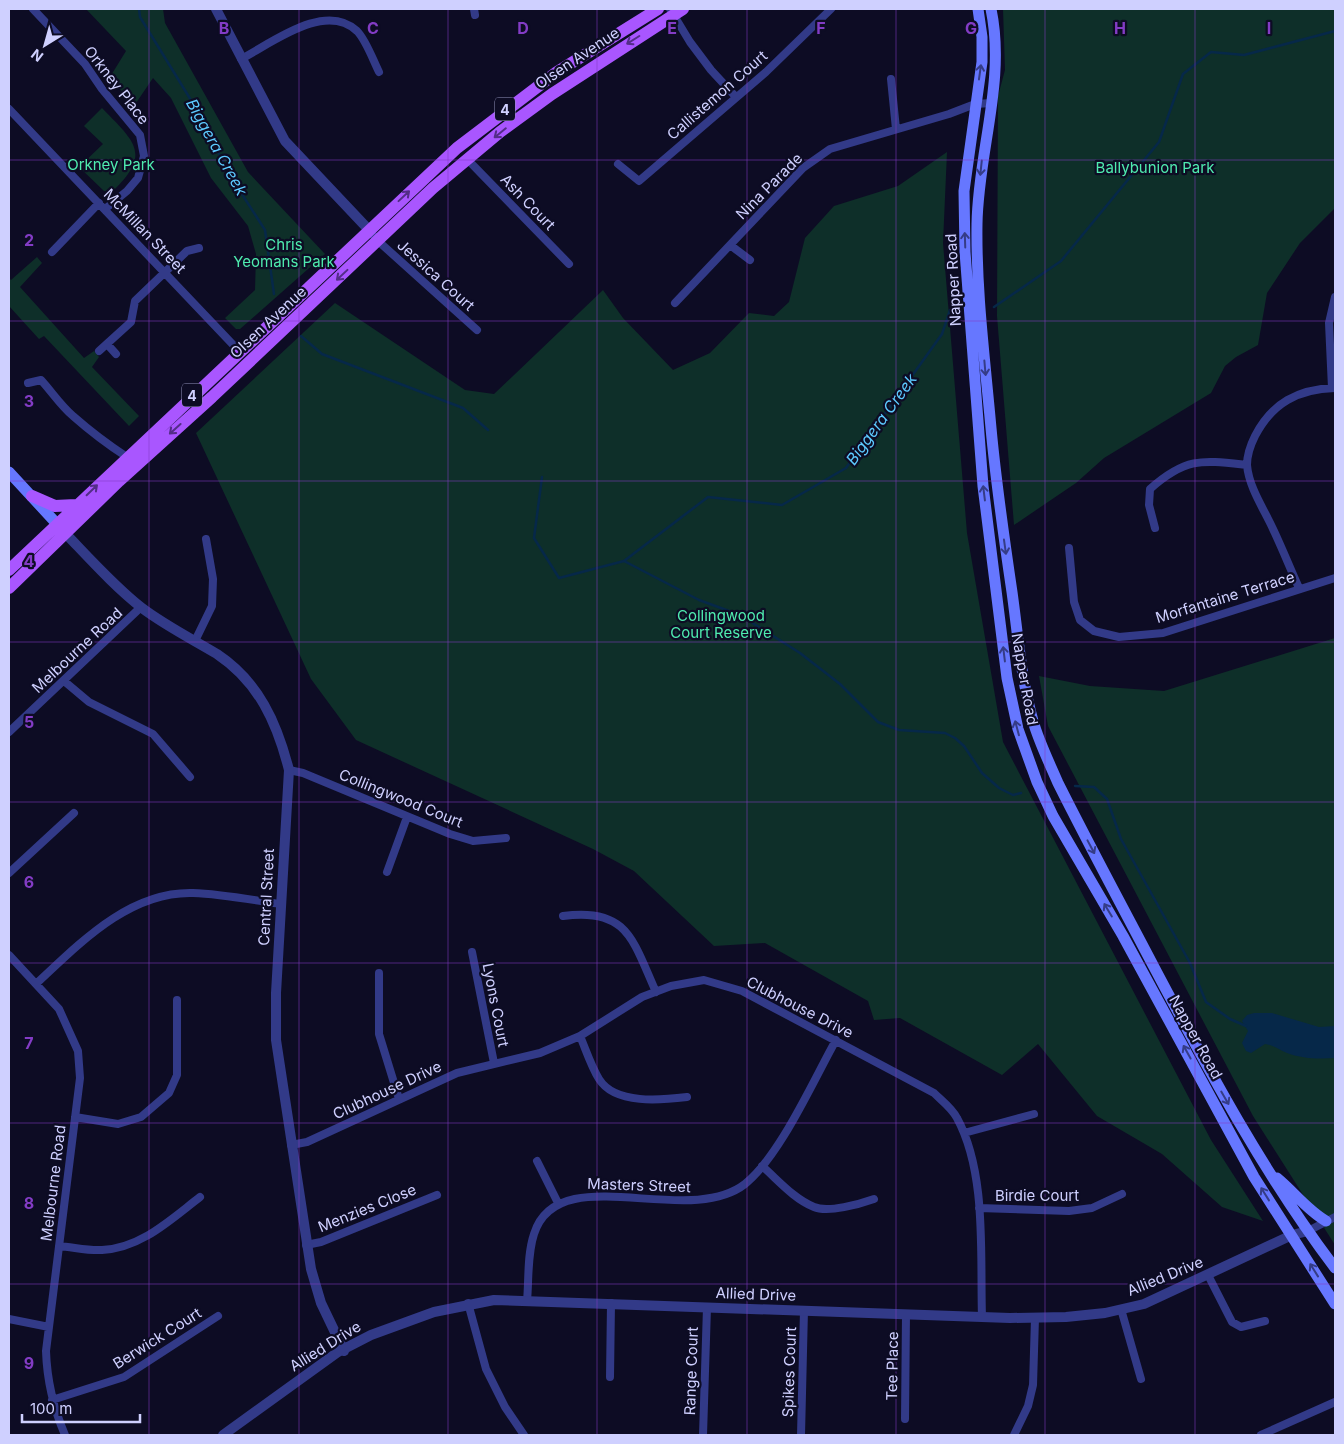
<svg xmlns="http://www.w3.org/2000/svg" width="1344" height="1444" viewBox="0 0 1344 1444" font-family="Inter,sans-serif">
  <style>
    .green { fill: #0e2f29 }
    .water { fill: #062849 }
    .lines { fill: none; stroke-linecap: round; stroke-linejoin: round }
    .stream { stroke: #062849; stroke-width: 2.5 }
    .minor { stroke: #323a88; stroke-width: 8 }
    .tertiary { stroke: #323a88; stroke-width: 10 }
    .secondary { stroke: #67f; stroke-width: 11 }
    .primary { stroke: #a956ff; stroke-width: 12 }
    .oneway { stroke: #532d87 }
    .oneway2 { stroke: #353c87 }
    .grid { fill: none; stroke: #833cc5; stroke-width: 1; stroke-opacity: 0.55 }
    .labels { text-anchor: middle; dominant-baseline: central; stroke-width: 4.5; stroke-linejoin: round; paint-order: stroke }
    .shield { fill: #0d0c24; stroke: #9595bd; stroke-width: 1 }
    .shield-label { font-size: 14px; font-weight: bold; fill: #cfd0ff }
    .street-label { font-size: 15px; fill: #cfd0ff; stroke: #0d0c24 }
    .park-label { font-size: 15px; fill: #4fecaf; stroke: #0d0c24 }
    .water-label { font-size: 16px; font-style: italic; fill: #5dcaff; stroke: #0d0c24 }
    .grid-label { font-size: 16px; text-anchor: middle; font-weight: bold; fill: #833cc5; stroke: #0d0c24; stroke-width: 4.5; stroke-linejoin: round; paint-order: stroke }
  </style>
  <rect width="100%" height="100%" fill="#0d0c24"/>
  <!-- green -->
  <path class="green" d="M 86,9 L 163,9 L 165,23 L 248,172 L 325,254 L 240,329 L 236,329 L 225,318 L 255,290 L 256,254 L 248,226 L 211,178 L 171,98 L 153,78 L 134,106 L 110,77 L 126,51 Z
    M 1003,9 L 1335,9 L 1335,208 L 1300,243 L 1267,293 L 1258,345 L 1236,357 L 1225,366 L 1211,393 L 1104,458 L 1076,483 L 1014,525 L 997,316 L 998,96 L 1005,70 Z
    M 102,108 C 136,143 152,154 111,193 L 104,191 L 79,167 L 103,144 L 84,126 Z
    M 947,152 L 943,243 L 967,533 L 1003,742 L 1211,1140 L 1263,1221 L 1222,1207 L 1162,1154 L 1097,1116 L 1038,1044 L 1002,1075 L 900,1018 L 874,1020 L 868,1001 L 765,943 L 714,946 L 634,871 L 593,849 L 356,740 L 311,679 L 196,433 L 335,303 L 465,390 L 494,394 L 603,290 L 623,318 L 673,370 L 710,353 L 749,313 L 774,316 L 789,302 L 805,238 L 834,206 L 898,186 Z
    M 37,257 L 42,263 L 20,287 L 84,358 L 94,351 L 99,357 L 92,367 L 139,416 L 129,426 L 44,336 L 39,339 L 9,306 L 9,278 L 11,280 Z
    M 1335,638 L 1335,1245 L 1253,1116 L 1048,726 L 1039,676 L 1090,686 L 1164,691 Z"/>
  <!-- water -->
  <path class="water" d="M 1254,1013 L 1272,1013 L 1319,1027 L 1335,1026 L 1335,1058 C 1319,1059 1303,1059 1287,1053 C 1279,1050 1274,1045 1265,1044 L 1251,1053 L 1246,1051 L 1242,1043 L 1248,1031 L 1242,1021 L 1247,1015 Z"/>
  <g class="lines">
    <!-- stream -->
    <path class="stream" d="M 139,9 L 140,17 L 197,110 L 229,174 L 265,230 L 274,294
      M 994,307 L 1061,261 L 1159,142 L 1183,74 L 1211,52 L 1244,55 L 1335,31
      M 301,336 L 322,354 L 463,408 L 488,430
      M 542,477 L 534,538 L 559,578 L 624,561 L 708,497 L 782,505 L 846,468 L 942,334 L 950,310
      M 624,561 L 699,600 L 740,615 L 800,653 L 840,684 L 878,722 L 899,730 L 945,733 L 955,738 L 964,746 L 982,773 L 999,788 L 1013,795 L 1021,793
      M 1075,786 L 1094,787 L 1107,799 L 1121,839 L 1190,963 L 1206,1002 L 1230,1019 L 1246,1026"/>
    <!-- minor -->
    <path class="minor" d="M 33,9 L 85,64 L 102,89 L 140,135 L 144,156 L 138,178 L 127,191 L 105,209
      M 474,9 L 475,15
      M 670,9 L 690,42 L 711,70 L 735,96
      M 241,59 C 272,43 325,1 357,31 C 366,40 373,60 379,72
      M 891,79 L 896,129
      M 9,109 L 239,351
      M 467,159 L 569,264
      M 618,164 L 639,181 L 766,72 L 831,9
      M 369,230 L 378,241 L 477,330
      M 730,245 L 750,260
      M 52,252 L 99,203
      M 675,303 L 803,168 L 830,149 L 949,114 L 975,104 L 992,103
      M 107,344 L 116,354
      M 99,351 L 131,322 L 135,301 L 187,251 L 199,248
      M 28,383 L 41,380 C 52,392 61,406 73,416 C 90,431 107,444 127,457
      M 1332,388 L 1329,323 L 1335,297
      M 1155,528 L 1149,505 L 1150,489 C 1186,457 1202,460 1247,465
      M 1069,548 L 1074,602 L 1080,620 L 1094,631 L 1119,637 L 1163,633 L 1335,578
      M 1299,588 C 1290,568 1282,548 1273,529 C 1264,509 1249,488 1247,465 C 1247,456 1251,444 1255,436 C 1272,403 1298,389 1335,388
      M 195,641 L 212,606 L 213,579 L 206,539
      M 64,681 L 89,702 L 153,734 L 190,777
      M 9,732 L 141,607
      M 289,770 L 303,773 L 450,834 L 473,841 L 506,838
      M 387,872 L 407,817
      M 9,873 L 74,813
      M 563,916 C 628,907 633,941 656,992
      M 472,952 L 494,1063
      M 9,955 L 59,1009 L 78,1051 L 80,1078 L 46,1351 C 47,1381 53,1407 65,1435
      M 379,973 L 379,1034 L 399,1099
      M 36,984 C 79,944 129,891 193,893 C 222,894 252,900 280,904
      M 580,1036 C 586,1050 591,1066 599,1079 C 615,1105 662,1100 687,1097
      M 75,1117 L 118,1124 L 141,1117 L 169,1093 L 177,1075 L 177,1000
      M 964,1133 L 1034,1114
      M 291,1145 L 307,1142 L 457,1073 L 540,1053 L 580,1036 L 642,997 L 671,986 L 704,980 L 742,991 L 934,1093 C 941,1100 952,1108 957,1118 C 987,1173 980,1255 982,1317
      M 537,1161 L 558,1203
      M 762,1166 C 778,1180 794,1199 814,1207 C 828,1213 860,1204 874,1199
      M 979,1208 L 1069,1211 L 1092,1208 L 1122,1194
      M 1308,1231 L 1335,1217
      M 306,1245 L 321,1242 L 437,1195
      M 59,1246 C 73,1247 88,1251 102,1250 C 141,1248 170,1220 200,1197
      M 1208,1275 L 1232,1322 L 1241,1327 L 1265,1321
      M 527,1301 C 529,1280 527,1255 534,1234 C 558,1158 687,1229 745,1184 C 780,1156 813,1081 836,1040
      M 468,1303 L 486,1369 L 505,1407 L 524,1435
      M 1121,1309 L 1141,1379
      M 9,1319 L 49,1327
      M 610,1377 L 611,1303
      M 52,1400 L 124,1377 L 218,1316
      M 905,1419 L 906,1314
      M 703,1435 L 707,1307
      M 801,1435 L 804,1310
      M 1014,1435 L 1028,1406 L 1033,1385 L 1035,1318
      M 1261,1435 L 1335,1402"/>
    <!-- tertiary -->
    <path class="tertiary" d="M 216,9 L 285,141 L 369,230
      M 66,534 C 90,559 115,587 142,608 C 166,626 192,639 217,654 C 259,682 277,723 289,770 L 276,993 L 276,1040 L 311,1269 L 321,1303 L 344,1351
      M 223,1435 L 338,1352 L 371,1335 L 434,1312 L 494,1300 L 1010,1318 L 1066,1317 L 1105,1313 L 1144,1304 L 1292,1235 L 1308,1231"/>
    <!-- secondary -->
    <path class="secondary" d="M 978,9 L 982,37 L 982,62 L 964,191 L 965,252 L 983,486 L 1007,678 L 1018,729 L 1037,782 L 1053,816 L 1123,936 L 1254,1177 L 1335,1304
      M 991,9 C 1006,81 978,152 977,224 C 976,292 985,360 991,428 C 996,483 1004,538 1012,592 C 1018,635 1021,679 1033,721 C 1039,742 1049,762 1058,783 C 1089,845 1122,906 1154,967 C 1209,1071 1264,1174 1335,1268
      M 9,472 L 57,524
      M 1277,1178 C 1294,1192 1307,1210 1326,1221"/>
    <!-- primary -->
    <path class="primary" d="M 32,496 L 55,506 L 76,505
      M 9,570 L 457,148 L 557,72 L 658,9
      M 9,588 L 119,481 L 212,397 L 433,188 L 500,132 L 552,94 L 683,9"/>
  </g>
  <!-- one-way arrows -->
  <defs><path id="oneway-shaft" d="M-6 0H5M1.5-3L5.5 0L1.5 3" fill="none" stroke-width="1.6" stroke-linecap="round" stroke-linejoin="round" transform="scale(1.25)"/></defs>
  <g class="oneway">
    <use href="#oneway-shaft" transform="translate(633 40) rotate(148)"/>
    <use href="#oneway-shaft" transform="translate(500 133) rotate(141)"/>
    <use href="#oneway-shaft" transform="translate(404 196) rotate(-43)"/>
    <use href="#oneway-shaft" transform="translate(342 275) rotate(137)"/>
    <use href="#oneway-shaft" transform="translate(175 429) rotate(138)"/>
    <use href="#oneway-shaft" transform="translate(92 490) rotate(-44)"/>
  </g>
  <g class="oneway2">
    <use href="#oneway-shaft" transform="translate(980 72) rotate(-82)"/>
    <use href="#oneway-shaft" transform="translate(981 168) rotate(96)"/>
    <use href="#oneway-shaft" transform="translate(965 240) rotate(-92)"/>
    <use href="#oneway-shaft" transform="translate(985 368) rotate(85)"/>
    <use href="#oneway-shaft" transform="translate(984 493) rotate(-97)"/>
    <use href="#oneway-shaft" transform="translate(1005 547) rotate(82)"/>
    <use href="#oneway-shaft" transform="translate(1004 654) rotate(-97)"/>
    <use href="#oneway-shaft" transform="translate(1017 728) rotate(-105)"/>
    <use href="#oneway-shaft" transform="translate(1091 847) rotate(62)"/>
    <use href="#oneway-shaft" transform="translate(1108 910) rotate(-121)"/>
    <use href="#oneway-shaft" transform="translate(1187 1052) rotate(-119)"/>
    <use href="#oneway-shaft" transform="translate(1225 1098) rotate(60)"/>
    <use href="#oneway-shaft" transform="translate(1265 1194) rotate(-122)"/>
    <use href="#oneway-shaft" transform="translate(1314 1270) rotate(-122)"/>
  </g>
  <!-- grid -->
  <path class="grid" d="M 149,9 L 149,1435M 299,9 L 299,1435M 448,9 L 448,1435M 597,9 L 597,1435M 747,9 L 747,1435M 896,9 L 896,1435M 1045,9 L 1045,1435M 1195,9 L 1195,1435M 9,160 L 1335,160M 9,321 L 1335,321M 9,481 L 1335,481M 9,642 L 1335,642M 9,802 L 1335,802M 9,963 L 1335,963M 9,1123 L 1335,1123M 9,1284 L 1335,1284"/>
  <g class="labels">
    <!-- shield labels -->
    <g class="shield">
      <rect x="495" y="97.5" width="20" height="23" rx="4"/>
      <rect x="182" y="383.5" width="20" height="23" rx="4"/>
    </g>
    <g class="shield-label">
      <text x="505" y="109">4</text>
      <text x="192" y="395">4</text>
    </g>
    <!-- street labels -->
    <g class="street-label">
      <text transform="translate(577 58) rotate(-34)">Olsen Avenue</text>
      <text transform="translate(117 85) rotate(52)">Orkney Place</text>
      <text transform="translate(717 95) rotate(-41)">Callistemon Court</text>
      <text transform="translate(769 186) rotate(-45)">Nina Parade</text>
      <text transform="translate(528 202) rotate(46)">Ash Court</text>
      <text transform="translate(145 231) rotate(46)">McMillan Street</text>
      <text transform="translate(436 275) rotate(42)">Jessica Court</text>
      <text transform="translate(953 280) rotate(-93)">Napper Road</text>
      <text transform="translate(268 322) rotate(-43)">Olsen Avenue</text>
      <text transform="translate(1225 597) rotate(-17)">Morfantaine Terrace</text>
      <text transform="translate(77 650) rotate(-43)">Melbourne Road</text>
      <text transform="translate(1025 679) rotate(80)">Napper Road</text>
      <text transform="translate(401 798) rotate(22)">Collingwood Court</text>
      <text transform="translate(266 897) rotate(-87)">Central Street</text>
      <text transform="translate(496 1005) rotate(79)">Lyons Court</text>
      <text transform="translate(800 1007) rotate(27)">Clubhouse Drive</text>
      <text transform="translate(1196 1037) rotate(61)">Napper Road</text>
      <text transform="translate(387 1090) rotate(-25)">Clubhouse Drive</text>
      <text transform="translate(53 1183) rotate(-83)">Melbourne Road</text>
      <text transform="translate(639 1185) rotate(2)">Masters Street</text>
      <text x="1037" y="1195">Birdie Court</text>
      <text transform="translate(367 1208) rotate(-22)">Menzies Close</text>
      <text transform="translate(1165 1276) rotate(-22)">Allied Drive</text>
      <text transform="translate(756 1294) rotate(2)">Allied Drive</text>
      <text transform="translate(157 1338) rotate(-32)">Berwick Court</text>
      <text transform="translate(325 1346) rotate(-32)">Allied Drive</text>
      <text transform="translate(892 1366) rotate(-89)">Tee Place</text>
      <text transform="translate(691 1371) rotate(-88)">Range Court</text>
      <text transform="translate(789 1372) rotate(-88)">Spikes Court</text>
    </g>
    <!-- park labels -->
    <g class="park-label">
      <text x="111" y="164">Orkney Park</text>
      <text x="1155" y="167">Ballybunion Park</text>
      <text x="284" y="244">Chris<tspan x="284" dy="17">Yeomans Park</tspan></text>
      <text x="721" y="615">Collingwood<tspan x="721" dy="17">Court Reserve</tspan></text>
    </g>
    <!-- water labels -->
    <g class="water-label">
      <text transform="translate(217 147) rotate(61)">Biggera Creek</text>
      <text transform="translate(881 419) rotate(-54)">Biggera Creek</text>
    </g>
  </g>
  <g class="grid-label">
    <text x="224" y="34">B</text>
    <text x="373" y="34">C</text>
    <text x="523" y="34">D</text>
    <text x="672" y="34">E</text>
    <text x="821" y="34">F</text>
    <text x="971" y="34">G</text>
    <text x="1120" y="34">H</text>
    <text x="1269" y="34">I</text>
    <text x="29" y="246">2</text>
    <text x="29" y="407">3</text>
    <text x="29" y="567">4</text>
    <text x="29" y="728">5</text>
    <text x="29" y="888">6</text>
    <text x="29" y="1049">7</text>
    <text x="29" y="1209">8</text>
    <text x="29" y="1369">9</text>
  </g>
  <!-- border -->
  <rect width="1344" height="1444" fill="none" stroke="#cfd0ff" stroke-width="20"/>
  <!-- north arrow -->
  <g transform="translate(45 45) rotate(217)" stroke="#0d0c24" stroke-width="4" paint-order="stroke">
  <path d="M0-4L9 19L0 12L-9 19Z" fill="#cfd0ff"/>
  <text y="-8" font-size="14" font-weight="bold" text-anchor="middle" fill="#cfd0ff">N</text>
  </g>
  <!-- scale -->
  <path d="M22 1414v8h118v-8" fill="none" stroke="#cfd0ff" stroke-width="2.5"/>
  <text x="30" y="1414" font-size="15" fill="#cfd0ff" stroke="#0d0c24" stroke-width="4" paint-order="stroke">100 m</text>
</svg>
